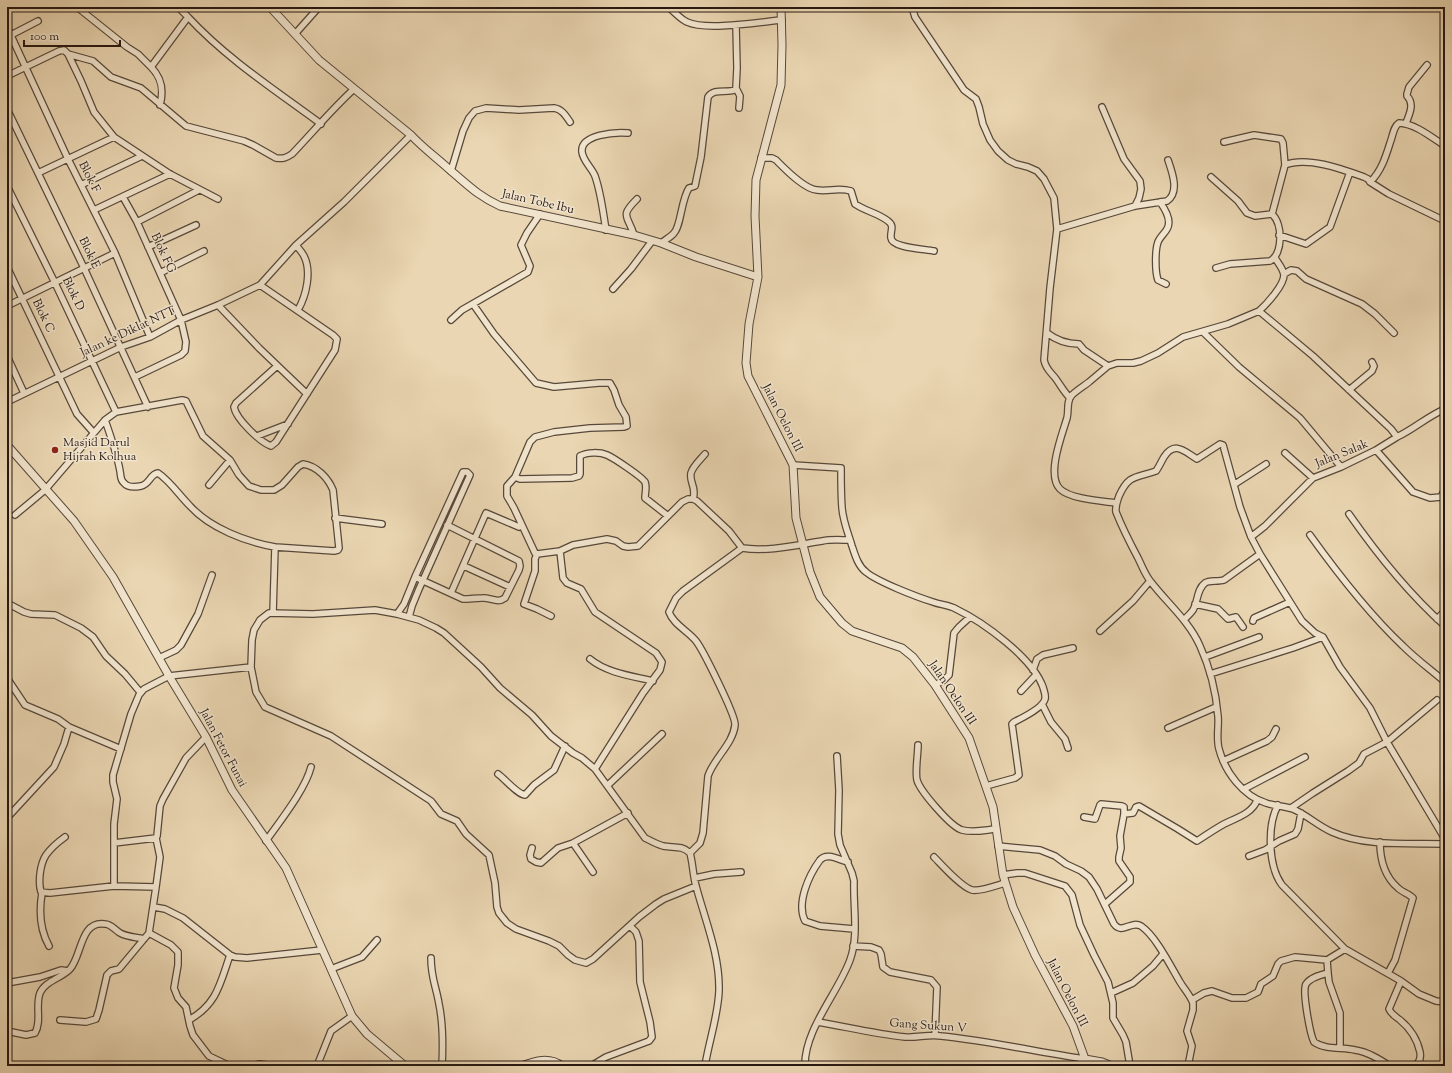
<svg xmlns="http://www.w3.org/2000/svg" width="1452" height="1073" viewBox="0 0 1452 1073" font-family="'Sorts Mill Goudy',serif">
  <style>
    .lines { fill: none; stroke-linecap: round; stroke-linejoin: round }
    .minor-casing { stroke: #57483a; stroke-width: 8 }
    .tertiary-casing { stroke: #57483a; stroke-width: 9 }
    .minor { stroke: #f1e4cd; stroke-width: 5.5 }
    .tertiary { stroke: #f1e4cd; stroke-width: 7 }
    .poi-dot { fill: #8f2418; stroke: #f1e4cd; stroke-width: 1.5 }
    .labels { text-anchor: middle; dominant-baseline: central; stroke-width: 3; stroke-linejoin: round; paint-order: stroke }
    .street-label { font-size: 12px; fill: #261812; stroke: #f1e4cd }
    .poi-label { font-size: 12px; fill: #261812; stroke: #f1e4cd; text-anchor: start }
  </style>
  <rect width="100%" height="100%" fill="#ead6b2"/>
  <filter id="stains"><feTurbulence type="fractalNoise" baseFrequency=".005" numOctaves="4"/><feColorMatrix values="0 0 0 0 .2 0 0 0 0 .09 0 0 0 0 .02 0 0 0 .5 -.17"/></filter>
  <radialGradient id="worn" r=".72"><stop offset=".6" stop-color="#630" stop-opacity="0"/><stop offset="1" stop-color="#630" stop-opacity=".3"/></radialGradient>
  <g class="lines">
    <!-- minor casing -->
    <g class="minor-casing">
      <path id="minor" d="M 77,7 L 127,47 L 138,54 L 151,67
        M 668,7 C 675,12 680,19 687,22 C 706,31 760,22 782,20
        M 912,7 L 915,17 L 964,90 L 976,99 L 979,107 L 983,124 L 990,140 L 998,151 L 1008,160 L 1016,164 L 1028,167 L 1037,171 L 1044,179 L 1054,198 L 1057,229 L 1135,206 L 1167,201 C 1180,192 1172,172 1168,160
        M 188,17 C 227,59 275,90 321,124
        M 7,27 L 68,159 L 115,253 L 150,337
        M 295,34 L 319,7
        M 11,35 L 38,21
        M 68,54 L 81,81 L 94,112 L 114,137 L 170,174 L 218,199
        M 7,76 L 59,51 L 64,50 L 68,54 L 93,61 L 111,77 L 141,88 L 186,126 L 244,141 L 253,145 L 276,158 C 283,159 286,158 292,154 C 313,132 332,109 354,89
        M 736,88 L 740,96 L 739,108
        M 160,105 C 164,90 162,78 151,67 L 188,17 L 178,7
        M 1102,107 L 1124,159 L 1140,181 L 1141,189 L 1139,198 L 1135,206
        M 7,109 L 84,268 L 148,407
        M 1406,123 C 1409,115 1415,104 1407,96 L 1407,94 L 1409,87 L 1427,65
        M 1224,142 L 1254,135 L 1281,139 L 1283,143 L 1285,165
        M 761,158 L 772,158 L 776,160 C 785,169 804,189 817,190 C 829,192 838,187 851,191 L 855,204 C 865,211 878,213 888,221 C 895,226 890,231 891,238 C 892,248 925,249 934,251
        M 451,171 L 463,131 L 469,118 L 475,111 L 486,108 L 519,110 L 554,108 C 562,109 566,116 570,122
        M 38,173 L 114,137
        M 1211,177 L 1238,201 L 1247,213 L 1255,216 L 1272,214
        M 1370,182 L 1389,194 L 1445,221
        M 81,185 L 142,156
        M 7,186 L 55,283 L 116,412
        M 123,197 L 137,222 L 181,320 L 186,342 L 185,351 L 181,355 L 135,377
        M 1160,202 C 1165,209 1172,221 1167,229 C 1165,233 1160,237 1158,242 C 1155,250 1155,272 1158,280 L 1166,284
        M 94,210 L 170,174
        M 137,222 L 199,190
        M 1057,229 L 1050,288 L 1044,360 C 1046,370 1051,372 1056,379 C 1061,386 1064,392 1070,398
        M 606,230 C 603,212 601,193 595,176 C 592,168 583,161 582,152 C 580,134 616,132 628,133
        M 634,235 C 628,215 619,217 637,199
        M 1279,235 L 1306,244 L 1330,227 L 1350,172
        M 661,243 C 665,240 671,237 674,233 C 681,226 681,200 689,188 L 695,186 L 701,157 L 708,97 C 714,88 726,93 735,90 L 736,88 L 737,68 L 736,25
        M 296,245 C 299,249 302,252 304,256 C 312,272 306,296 298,310
        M 148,247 L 196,225
        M 1275,258 C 1278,263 1283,268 1284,275 C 1284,285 1267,304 1259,311 L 1313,356 L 1391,429 L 1397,437 L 1376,450
        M 7,267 L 77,414 L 93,432
        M 1216,268 L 1230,264 L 1270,261 C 1283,254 1283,224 1272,214 L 1285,165 C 1307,156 1342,169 1364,177 L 1368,179 L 1370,182 C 1381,172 1386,156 1390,143 C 1393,136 1393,127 1399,123 C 1416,124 1431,137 1445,146
        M 160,273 L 204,251
        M 1284,274 L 1291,270 L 1297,271 L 1306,279 L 1362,304 L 1375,314 L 1394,333
        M 260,285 L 333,335 L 337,339 L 335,350 L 276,442 L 271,446 C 260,442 236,419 234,407 L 236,403 L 277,366
        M 613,289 L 631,269 L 652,241
        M 473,304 L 494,334 L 536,383 L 554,387 L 599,383 L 610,383 L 614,390 L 619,405 L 626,417 L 627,426 L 624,427 L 590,428 L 554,432 L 535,437 L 530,442 L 515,477 L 507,486 L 507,496 L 514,508 L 535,553 L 537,554
        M 218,305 L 259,348 L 307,394
        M 7,306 L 115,253
        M 451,320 L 462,310 L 528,272 L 530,266 L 521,245 L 527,233 L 540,214
        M 1203,332 L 1239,367 L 1300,418 L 1341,467
        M 1047,333 C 1056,340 1067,344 1079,344 L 1084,350 L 1108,366
        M 7,356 L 24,393
        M 1349,390 L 1372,371 L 1374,366 L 1372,362
        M 7,402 L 121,347 L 150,337 L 181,320 L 218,305 L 260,285 L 296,245 L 344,202 L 411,135
        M 105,420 C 111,437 117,454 120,471 C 121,476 120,480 124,483 C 128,488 136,487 141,486 C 150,484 150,474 158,473 C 170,481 179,495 190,506 C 210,528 246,542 275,547
        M 257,436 L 288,424
        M 1397,437 C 1414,429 1428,416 1445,409
        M 1285,453 L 1313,478
        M 793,465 L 841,468 C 841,481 841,495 842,508 C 843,521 848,533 852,546 C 855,555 858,566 866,572 C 878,582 917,597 933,602 C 941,605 949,605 956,609 C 983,622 1033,658 1043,687 C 1044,691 1046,695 1045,699 C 1043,708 1022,718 1014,722 L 1012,724 L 1019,775 L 1015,778 L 986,786
        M 515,477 L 520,479 L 572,478 L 579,476 L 580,474 L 580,456 C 587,452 600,452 607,455 C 614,458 642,477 645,482 C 647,487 645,493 645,498 L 668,516
        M 1235,484 L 1266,464
        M 209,485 L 230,460
        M 1441,497 L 1445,489
        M 693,499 C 697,487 689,483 691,473 C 693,466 700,460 705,454
        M 1116,503 C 1102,501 1070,499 1060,489 C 1046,475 1062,435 1067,418 C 1069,411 1066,401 1072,395 C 1077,390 1084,386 1089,382 C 1095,377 1102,371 1108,366 L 1117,363 L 1133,363 L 1141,361 L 1158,353 L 1183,337 L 1228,324 L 1259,311
        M 1349,514 C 1377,554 1408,593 1445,626
        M 15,515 L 45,490 L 105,420 L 116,412 L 182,400 L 186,401 L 203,436 L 230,460 L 239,475 L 249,486 L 261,490 L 274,490 L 282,485 L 298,467 L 303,464 C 317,466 328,478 333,490 L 339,548 L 338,550 L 334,551 L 275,547 L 273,613
        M 335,518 L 382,524
        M 1310,535 C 1338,574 1368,613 1403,646 C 1416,659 1431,670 1445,682
        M 1251,537 L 1265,526 L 1313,478 L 1341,467 L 1376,450 L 1413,492 L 1430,498 L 1441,497 L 1445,501
        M 560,551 L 563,578 L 567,583 L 581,589 L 595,612 L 656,653 L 662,662 L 660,670 L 643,693 L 595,769
        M 537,554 L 560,551 L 573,545 L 607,539 L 616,541 L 623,546 L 628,547 L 638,546 L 682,502 L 688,499 L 693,499 L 697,501 L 729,531 L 742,548 C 769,552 796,545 822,541 C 831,539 841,540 850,540
        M 537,554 L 535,559 L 535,571 L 524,604 L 537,609 L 551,616
        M 464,566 L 510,587
        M 415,577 L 463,599 C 470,599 476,598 482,598 C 490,597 497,604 505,598 L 519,570 L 520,566 L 519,561 L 447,525
        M 451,593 L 486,513 L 519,527
        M 7,603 L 24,612 L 31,614 L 55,615 L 81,628 L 93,637 L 106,656 L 125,674 L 140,692
        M 1195,604 L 1218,609 L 1228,619 L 1236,617 L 1243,627
        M 397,614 L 404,604 L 415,577 L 463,472 L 467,472 L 470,475 L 419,589 L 412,606 L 409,617
        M 1437,619 L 1445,611
        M 1184,620 C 1187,616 1192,613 1194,608 C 1198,600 1197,589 1205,583 C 1209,580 1218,582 1224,580 L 1260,554
        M 1253,621 L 1254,618 L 1290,602
        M 1100,631 L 1133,601 L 1150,581
        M 1205,657 L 1259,637
        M 159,658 L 176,650 L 181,645 L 198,614 L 212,575
        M 590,659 C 607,673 632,676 653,681
        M 251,667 L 256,692 L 265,707 L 331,736 L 431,801 L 441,814 L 457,821 L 466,834 L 489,855 L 495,883 L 497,907 L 499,913 L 507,923 L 516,929 L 549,941 L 559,946 L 568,955 L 575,960 L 586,963 L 593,959 L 639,917 L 656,904 L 664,899 L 696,886
        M 1033,670 L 1037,659 L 1043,655 L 1073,648
        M 1210,674 L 1293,648 L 1323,637
        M 7,678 L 25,705 L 58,719 L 69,727 L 121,749
        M 935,685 L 944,680 L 949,675 L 954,633 L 959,627 L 970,617
        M 1021,691 L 1036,675
        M 1042,704 L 1051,722 L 1065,739 L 1068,748
        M 1168,728 L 1216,707
        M 918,745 C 918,754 915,772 917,780 C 920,791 951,827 962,830 C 973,833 985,830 996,829
        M 1223,761 L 1267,741 L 1272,737 L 1276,729
        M 498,774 C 505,779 517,794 525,795 L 534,785 L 554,770 L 565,746
        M 608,785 L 662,734
        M 1244,789 L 1305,757
        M 1278,805 C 1267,825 1268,866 1282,885 L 1345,949 L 1401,981 L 1419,994 L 1436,1001 L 1445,1002
        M 1291,808 L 1313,793 L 1348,771 L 1359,763 L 1364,754 L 1387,742 L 1437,700
        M 1084,817 L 1095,819 L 1100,805 L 1101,804 L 1122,806 L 1124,807 L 1124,814
        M 7,818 L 54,767 L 64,744 L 69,727
        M 65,837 C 58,842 51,848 46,855 C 40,864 38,882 41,892 L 50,893 L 114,886 L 114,824 L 117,799 L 113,782 L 113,775 L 131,714 L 139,695 L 144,689 L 169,676 L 251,667 L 252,640 L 254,630 L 260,620 L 269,613 L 313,614 L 375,610 L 397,614 L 419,620 L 436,628 L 444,633 L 481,667 L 500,688 L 532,715 L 551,736 L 573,753 L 582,758 L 595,769 L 645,838 C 651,841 656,844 663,846 C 673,848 682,845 690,853 C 693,864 693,876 696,886 C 705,920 720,955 719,991 C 718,1016 709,1041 705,1066
        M 156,838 L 160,857 L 156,887
        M 1445,839 L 1387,742 L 1370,708 L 1340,667 L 1323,637 L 1315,633 L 1302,621 L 1260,554 L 1251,537 L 1240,507 L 1223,445 L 1220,444 L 1197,459 C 1185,452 1175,440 1164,457 C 1161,462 1159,467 1156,471 C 1136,478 1129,474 1119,496 C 1117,502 1115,506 1116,512 C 1122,527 1130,543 1138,558 C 1142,566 1145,575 1151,582 C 1167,603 1189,621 1200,646 C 1210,668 1216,692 1218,716 C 1219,727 1216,738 1219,749 C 1225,772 1243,796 1266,803 C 1275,806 1284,806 1293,809 C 1307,815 1318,826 1332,832 C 1365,847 1410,843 1445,844
        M 266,841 C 280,821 305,790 311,767
        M 1380,842 C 1380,859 1384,876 1398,888 C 1402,892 1409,894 1413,898 L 1395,960 L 1388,973
        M 114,843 L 156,838 L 157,836 L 160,806 L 163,799 L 186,758 L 206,737
        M 998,846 L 1040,850 L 1055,856 L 1066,864 L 1081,871 L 1089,877 L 1097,889 L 1114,924 C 1122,935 1131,920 1141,926 C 1156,936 1171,967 1180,982 C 1184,989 1190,995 1193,1003 L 1193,1010 L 1187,1031 L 1192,1046 L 1188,1066
        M 532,848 L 530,855 L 531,859 L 536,862 L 541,863 L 558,848 L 573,843
        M 690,853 L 700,843 L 703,833 L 708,776 C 714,758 733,744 735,725 C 736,716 703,650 696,641 C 688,631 673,624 669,612 L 676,598 L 683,591 L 742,548
        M 1249,856 L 1265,850 L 1279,841 L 1295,834 L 1298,829 L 1301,813
        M 934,857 C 942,865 961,887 972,890 C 979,892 998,885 1005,883
        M 848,862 C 839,860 827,852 820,860 C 809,875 796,903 805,921 L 820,926 L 854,929
        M 593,872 L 573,843 L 628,813
        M 1003,875 L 1017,873 L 1025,873 L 1065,886 L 1072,895 L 1080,925 L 1094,955 L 1108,982 L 1113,1003 L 1113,1018 L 1123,1035 L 1126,1042 L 1130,1066
        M 695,878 L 714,874 L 741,872
        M 42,893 C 39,911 40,930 49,946
        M 1105,904 L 1130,882 L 1130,877 L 1119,861 L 1119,857 L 1121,848 L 1120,836 L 1124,814 L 1133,813 L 1136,807 L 1139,806 L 1178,829 L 1197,841 C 1206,835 1215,829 1224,824 C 1236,818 1253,813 1257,800
        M 154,907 L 165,909 L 183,918 L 230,955 L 235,957 L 247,958 L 322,950
        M 149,933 L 171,945 L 178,952 L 178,965 L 174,988 L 178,998 L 186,1007 L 190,1026 L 193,1035 L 209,1056 L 230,1066
        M 853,946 L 871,947 L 879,950 L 881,954 L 883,967 L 890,972 L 931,980 L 937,987 L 935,1035
        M 431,958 C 431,978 436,986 439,1004 C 443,1023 443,1046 442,1066
        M 1327,960 L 1328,973
        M 331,969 L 362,957 L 377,940
        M 1401,981 L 1389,1009 C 1391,1014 1395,1016 1400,1020 C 1411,1029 1417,1038 1420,1052 C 1421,1058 1420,1063 1414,1066
        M 7,983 L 40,977 L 61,970 L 68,971
        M 1111,993 L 1133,983 L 1153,966 L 1163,954
        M 1192,1000 L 1204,993 L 1212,991 L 1232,998 L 1246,998 L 1258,992 L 1261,984 L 1273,976 L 1278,964 L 1281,961 L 1295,957 L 1327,960 L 1345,949
        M 60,1020 L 86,1022 L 96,1019 L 99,1010 L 107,975 L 111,971 L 119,969 L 149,933 L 156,887 L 114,886
        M 189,1020 C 217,1004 220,984 230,955
        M 818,1022 C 847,1027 876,1034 905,1037 C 917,1038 929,1034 941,1036 C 990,1041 1037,1052 1085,1059
        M 7,1031 L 26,1035 L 35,1033 C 42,1021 35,1006 40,993 C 45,981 62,978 70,969 C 82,956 80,920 105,924 C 111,924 115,930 120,933 C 127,937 136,937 144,939
        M 1340,1048 L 1340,1013 L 1329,982 L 1328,973 C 1321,975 1311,977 1306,984 C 1302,991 1310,1034 1314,1042 C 1325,1050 1342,1047 1355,1050 C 1368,1052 1379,1059 1390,1066
        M 249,1066 L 260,1064 L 274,1066
        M 317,1066 L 331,1031 L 352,1016
        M 591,1066 L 606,1057 L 649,1041 L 652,1037 L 650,1022 L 640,982 L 639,941 L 636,932 L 630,926
        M 805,1066 C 804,1030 838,993 850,960 C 859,936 853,906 854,881 L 852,873 L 840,845 L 838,834 L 839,790 L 837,756
        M 1080,1066 L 1081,1058"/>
    </g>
    <!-- tertiary casing -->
    <g class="tertiary-casing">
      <path id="tertiary" d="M 270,7 L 319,60 L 411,135 C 423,148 437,158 450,170 C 468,185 478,196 500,206 L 634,235 L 661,243 L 696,257 L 758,277
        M 781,7 L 782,45 L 781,85 L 756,180 L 755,216 L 758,277 L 749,324 L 746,363 L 748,376 L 793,465 L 796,518 L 810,572 L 820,597 L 842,623 L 852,631 L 902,648 L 913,657 L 935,685 L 969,738 L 993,807 L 1003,875 L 1013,907 L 1035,955 L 1073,1026 L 1085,1059 L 1102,1062 L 1112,1066
        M 7,445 L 74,521 L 113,577 L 169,676 L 206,737 L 232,790 L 286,868 L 352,1016 L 367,1034 L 405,1066
        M 521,1066 C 535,1061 549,1056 562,1066"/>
    </g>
    <!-- minor -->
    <use href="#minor" class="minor"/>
    <!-- tertiary -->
    <use href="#tertiary" class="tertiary"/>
  </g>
  <!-- markers -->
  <circle class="poi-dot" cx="55" cy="450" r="4"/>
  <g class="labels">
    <!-- street labels -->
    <g class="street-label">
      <text transform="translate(89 177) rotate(63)">Blok F</text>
      <text transform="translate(538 202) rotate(13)">Jalan Tobe Ibu</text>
      <text transform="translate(89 253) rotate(64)">Blok E</text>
      <text transform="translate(163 253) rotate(65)">Blok FG</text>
      <text transform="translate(73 294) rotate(64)">Blok D</text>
      <text transform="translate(43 316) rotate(64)">Blok C</text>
      <text transform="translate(128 332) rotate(-25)">Jalan ke Diklat NTT</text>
      <text transform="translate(782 418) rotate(63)">Jalan Oelon III</text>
      <text transform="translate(1342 454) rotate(-22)">Jalan Salak</text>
      <text transform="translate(952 693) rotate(56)">Jalan Oelon III</text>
      <text transform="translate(223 748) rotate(62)">Jalan Fetor Funai</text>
      <text transform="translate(1067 993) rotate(63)">Jalan Oelon III</text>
      <text transform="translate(928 1026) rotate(4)">Gang Sukun V</text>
    </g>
    <!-- poi labels -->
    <g class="poi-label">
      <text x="63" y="443">Masjid Darul<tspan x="63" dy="14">Hijrah Kolhua</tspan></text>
    </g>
  </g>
  <!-- margin -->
  <rect width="1452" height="1073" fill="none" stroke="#ead6b2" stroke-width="24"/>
  <rect x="8" y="8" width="1436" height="1057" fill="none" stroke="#261812" stroke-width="2"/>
  <rect x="12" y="12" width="1428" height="1049" fill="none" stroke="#261812"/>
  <!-- scale -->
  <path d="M24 40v6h96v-6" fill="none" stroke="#261812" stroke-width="2"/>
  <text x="30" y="40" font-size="12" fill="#261812" stroke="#f1e4cd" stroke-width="3" paint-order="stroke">100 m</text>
  <rect width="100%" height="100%" filter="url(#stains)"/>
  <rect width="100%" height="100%" fill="url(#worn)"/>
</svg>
